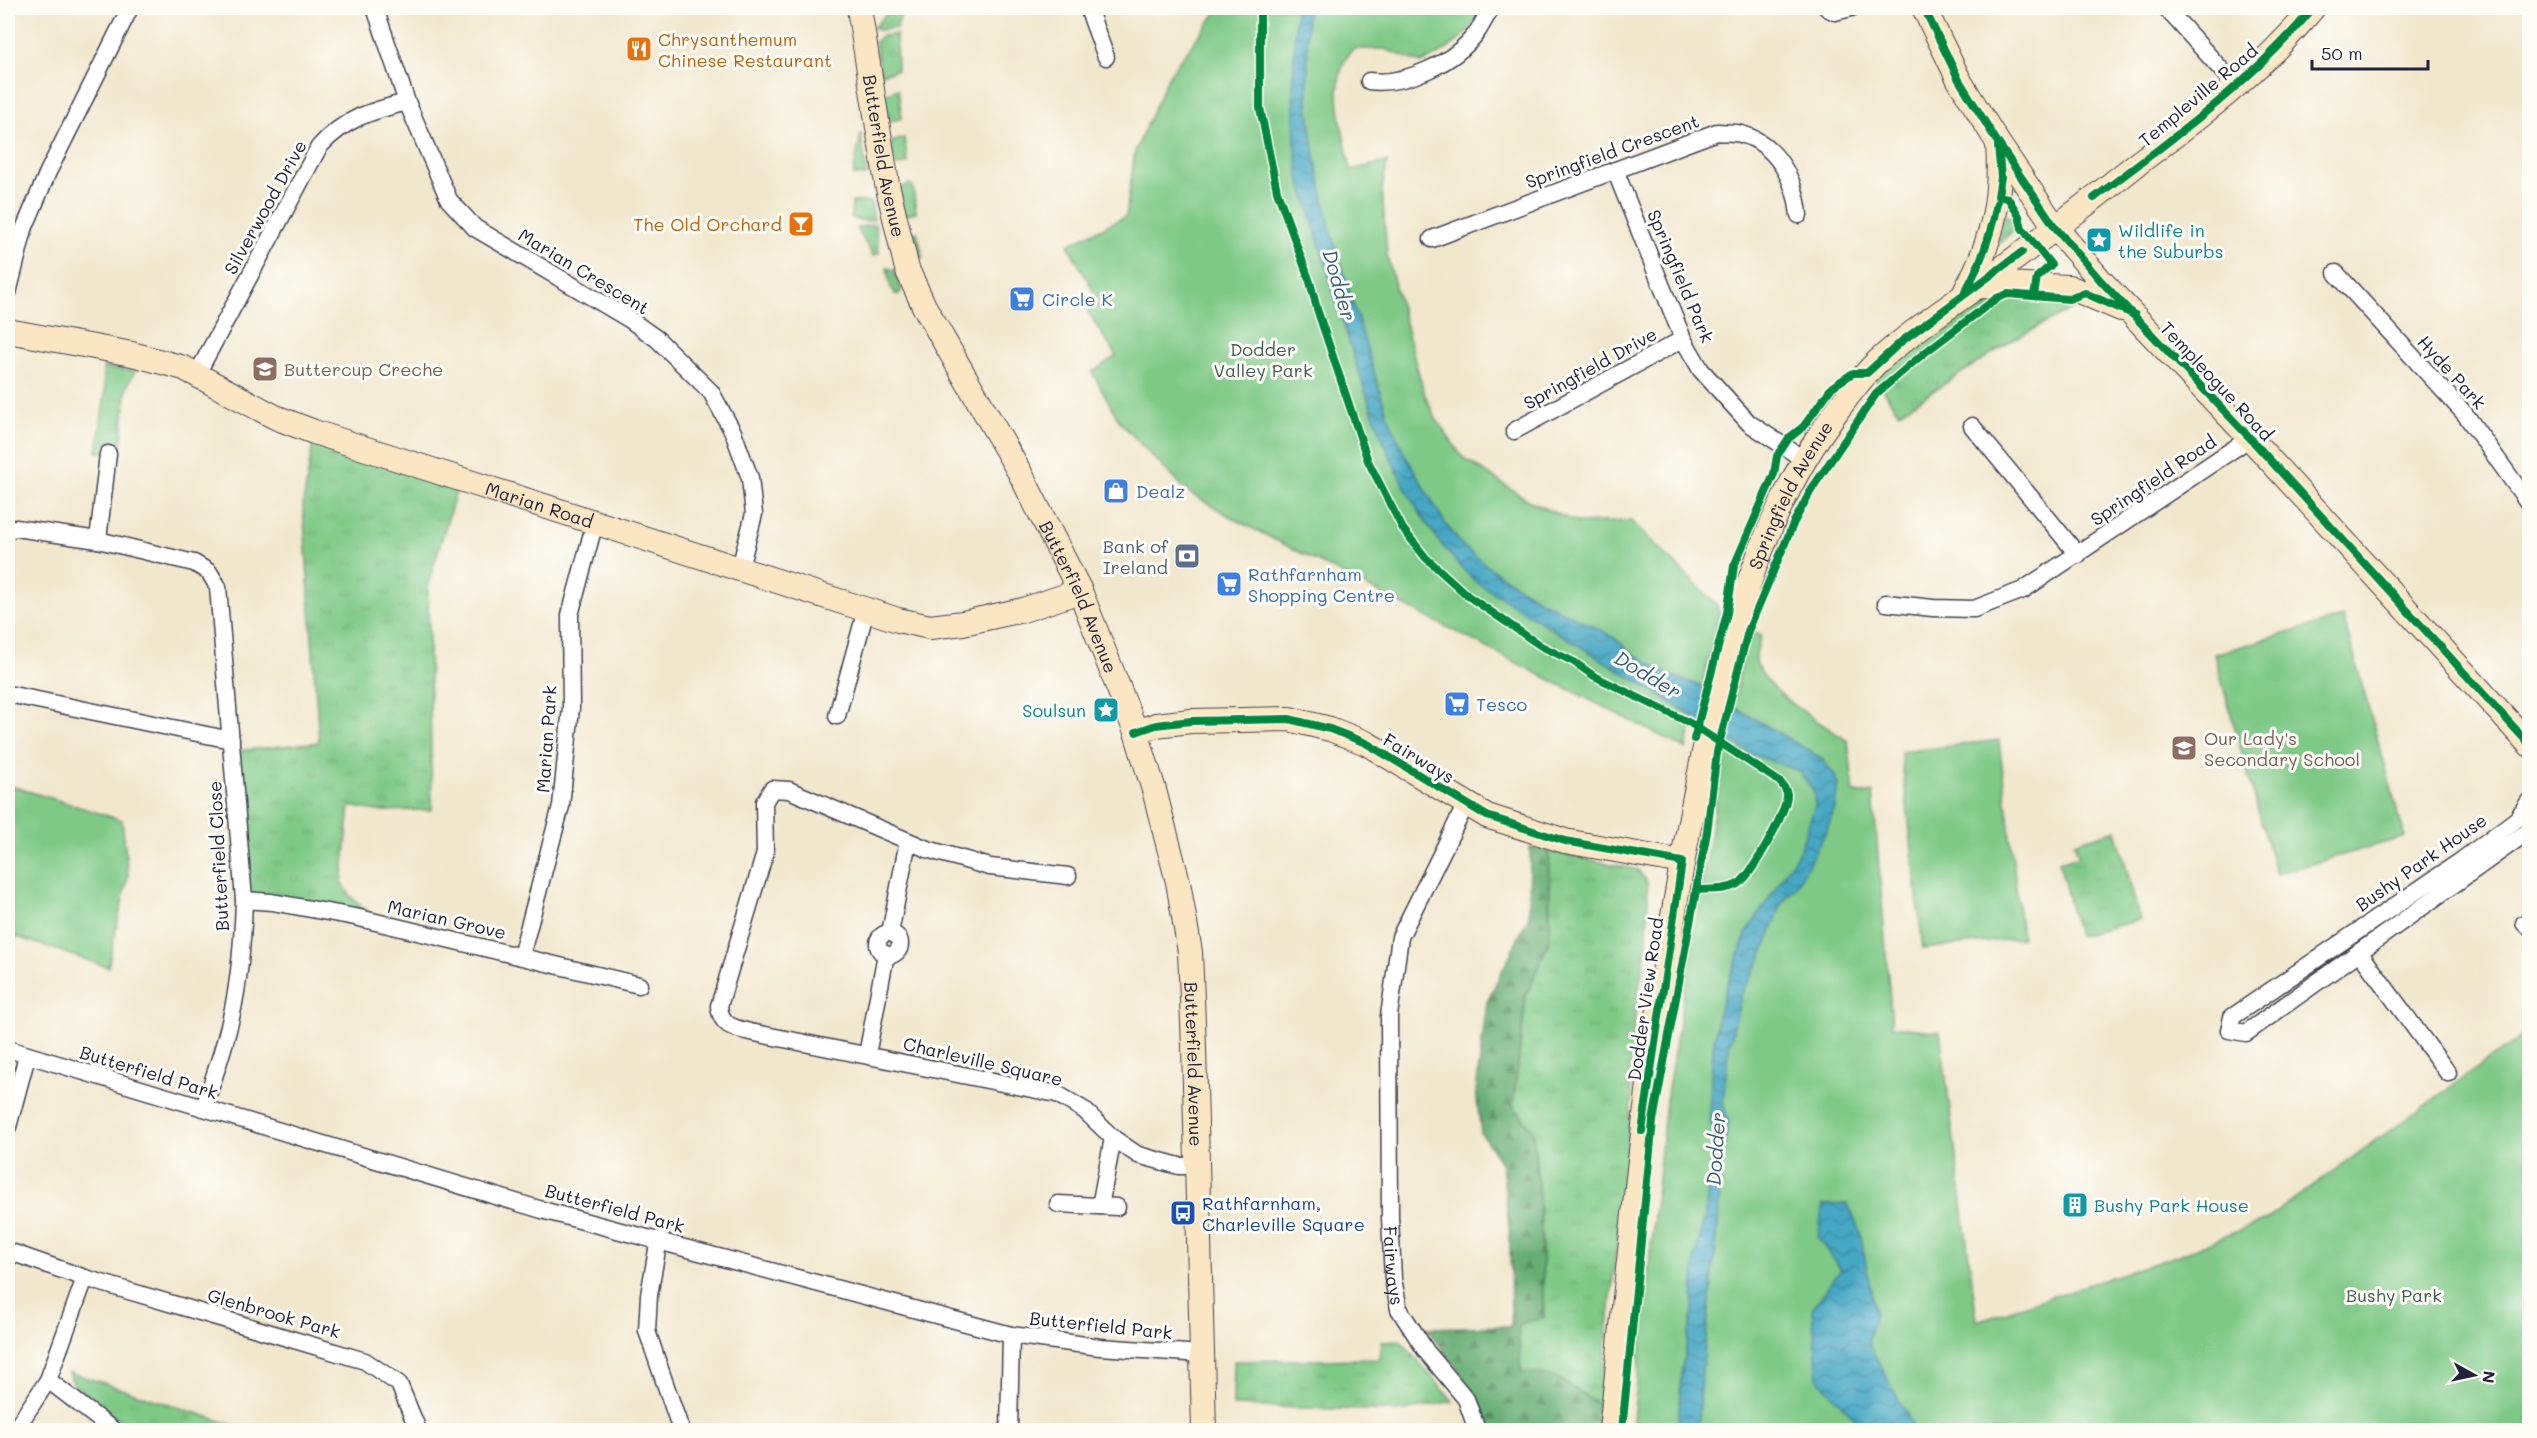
<svg xmlns="http://www.w3.org/2000/svg" width="2537" height="1438" viewBox="0 0 2537 1438" font-family="Mali,sans-serif">
  <style>
    .grass { fill: url(#grass-tufts); stroke: #507660; stroke-width: 1.5 }
    .forest { fill: url(#forest-firs); stroke: #446857; stroke-width: 1.5 }
    .park { fill: #7ec986; stroke: #507660; stroke-width: 1.5 }
    .water { fill: url(#water-waves); stroke: #346480; stroke-width: 1.5 }
    .lines { fill: none; stroke-linecap: round; stroke-linejoin: round }
    .street-casing { stroke: #414051; stroke-width: 19 }
    .secondary-casing { stroke: #414051; stroke-width: 26 }
    .street { stroke: #fff; stroke-width: 16 }
    .secondary { stroke: #fbe6c4; stroke-width: 24 }
    .cycleway-casing { stroke: #fdfcf7; stroke-width: 11 }
    .cycleway { stroke: #00873e; stroke-width: 8 }
    .labels { text-anchor: middle; dominant-baseline: central; stroke-width: 6; stroke-linejoin: round; paint-order: stroke }
    .food-label { font-size: 18px; fill: #c56008; stroke: #fdfcf7; text-anchor: start }
    .street-label { font-size: 18px; fill: #22223b; stroke: #fdfcf7 }
    .culture-label { font-size: 18px; fill: #0d838f; stroke: #fdfcf7; text-anchor: start }
    .shop-label { font-size: 18px; fill: #366cbe; stroke: #fdfcf7; text-anchor: start }
    .park-label { font-size: 18px; fill: #425c55; stroke: #fdfcf7 }
    .education-label { font-size: 18px; fill: #785e54; stroke: #fdfcf7; text-anchor: start }
    .service-label { font-size: 18px; fill: #4e5e75; stroke: #fdfcf7; text-anchor: end }
    .transit-label { font-size: 18px; fill: #164399; stroke: #fdfcf7; text-anchor: start }
    .water-label { font-size: 20px; font-style: italic; fill: #325e79; stroke: #fdfcf7 }
  </style>
  <defs>
    <pattern id="grass-tufts" width="24" height="20" patternUnits="userSpaceOnUse" patternTransform="scale(1.5)"><rect width="24" height="20" fill="#7ec986"/><path d="M3 7l-1-3M5 7V3M7 7l1-3M15 17l-1-3M17 17v-4M19 17l1-3" fill="none" stroke="#6dac75"/></pattern>
    <pattern id="forest-firs" width="22" height="20" patternUnits="userSpaceOnUse" patternTransform="scale(1.5)"><rect width="22" height="20" fill="#66ad73"/><path d="M5 1l3.5 6h-7zM16 11l3.5 6h-7z" fill="#548c60"/></pattern>
    <pattern id="water-waves" width="16" height="10" patternUnits="userSpaceOnUse" patternTransform="scale(1.5)"><rect width="16" height="10" fill="#45a7c4"/><path d="M0 5q4-4 8 0t8 0" fill="none" stroke="#3988a0"/></pattern>
  </defs>
  <rect width="100%" height="100%" fill="#fdfcf7"/>
  <filter id="ink" filterUnits="userSpaceOnUse"><feTurbulence type="fractalNoise" baseFrequency=".0167" numOctaves="2"/><feDisplacementMap in="SourceGraphic" scale="12" xChannelSelector="R" yChannelSelector="G"/><feConvolveMatrix kernelMatrix="1 2 1 2 8 2 1 2 1" color-interpolation-filters="sRGB"/></filter>
  <filter id="wash" filterUnits="userSpaceOnUse"><feTurbulence type="fractalNoise" baseFrequency=".008" numOctaves="4" result="noise"/><feDisplacementMap in="SourceGraphic" scale="24" xChannelSelector="R" yChannelSelector="G"/><feGaussianBlur stdDeviation="1.35" result="paint"/><feColorMatrix in="noise" values="0 0 0 0 0 0 0 0 0 0 0 0 0 0 0 0 0 1.4 0 .05"/><feComposite in="paint" operator="in"/></filter>
  <g filter="url(#wash)">
    <rect width="100%" height="100%" fill="#f1e7cd"/>
    <!-- grass -->
    <path class="grass" d="M 892,8 L 899,8 L 901,12 L 897,28 L 878,30 L 873,28 Z
      M 896,34 L 897,70 L 881,74 L 875,42 L 882,36 Z
      M 898,89 L 902,118 L 888,122 L 884,94 Z
      M 861,133 L 867,176 L 853,175 Z
      M 904,138 L 908,163 L 897,166 L 895,164 L 891,142 Z
      M 910,184 L 913,186 L 916,212 L 905,215 L 899,188 Z
      M 852,202 L 871,202 L 874,220 L 865,221 L 851,218 Z
      M 2003,214 L 2011,218 L 2016,228 L 1998,244 Z
      M 875,224 L 879,253 L 873,256 L 857,228 Z
      M 917,232 L 923,257 L 914,259 L 909,234 Z
      M 887,268 L 894,270 L 901,289 L 901,292 L 896,295 L 890,286 Z
      M 1998,291 L 2091,300 L 2016,338 L 1899,413 L 1875,379 L 1903,354 Z
      M 103,367 L 135,371 L 127,387 L 120,454 L 97,452 L 105,393 Z
      M 315,431 L 460,478 L 428,585 L 432,810 L 377,811 L 350,806 L 342,884 L 353,899 L 368,912 L 252,895 L 248,876 L 238,751 L 319,742 L 303,504 Z
      M 2116,830 L 2140,920 L 2078,936 L 2059,862 L 2079,856 L 2074,843 Z
      M 1549,851 L 1638,870 L 1647,883 L 1648,901 L 1647,943 L 1637,998 L 1629,1081 L 1632,1095 L 1600,1405 L 1555,1377 L 1521,1373 L 1518,1324 L 1544,1317 L 1541,1224 L 1533,1130 L 1513,1106 L 1526,996 L 1550,939 Z
      M 1400,1340 L 1453,1401 L 1404,1411 L 1233,1406 L 1234,1361 L 1380,1359 L 1382,1341 Z
      M 69,1372 L 249,1430 L 128,1430 L 122,1423 L 74,1386 Z"/>
    <!-- forest -->
    <path class="forest" d="M 1530,847 L 1549,851 L 1550,939 L 1526,996 L 1513,1106 L 1533,1130 L 1541,1224 L 1544,1318 L 1518,1324 L 1521,1372 L 1555,1377 L 1600,1405 L 1598,1430 L 1491,1430 L 1477,1396 L 1427,1328 L 1511,1326 L 1510,1238 L 1502,1164 L 1481,1133 L 1476,1091 L 1487,1002 L 1529,916 Z"/>
    <!-- park -->
    <path class="park" d="M 1220,8 L 1484,8 C 1468,35 1450,51 1421,63 L 1385,49 L 1353,49 C 1325,79 1344,134 1351,170 L 1387,162 L 1382,189 L 1387,256 L 1424,393 L 1436,419 L 1462,457 L 1529,501 L 1578,523 L 1631,521 L 1716,604 L 1720,613 L 1686,749 L 1238,521 L 1188,492 L 1149,453 L 1120,422 L 1092,372 L 1116,356 L 1087,310 L 1100,303 L 1068,245 L 1126,216 L 1135,151 L 1169,75 Z
      M 2343,617 L 2405,837 L 2276,874 L 2214,654 Z
      M 1750,631 L 1761,636 C 1759,643 1755,652 1756,659 C 1758,687 1825,726 1848,741 L 1854,793 L 1873,793 L 1892,1026 L 1940,1032 L 1977,1321 L 2179,1255 L 2265,1220 L 2529,1031 L 2529,1430 L 1632,1430 L 1666,1101 L 1719,781 L 1717,766 Z
      M 1999,740 L 2022,938 L 1923,949 L 1901,752 Z
      M 8,785 L 122,820 L 128,875 L 108,967 L 8,934 Z"/>
    <!-- water -->
    <path class="water" d="M 1296,8 L 1307,8 L 1308,103 L 1315,158 L 1330,228 L 1386,411 L 1404,453 L 1445,523 L 1462,545 L 1491,569 L 1536,598 L 1612,636 L 1632,653 L 1669,675 L 1695,684 L 1820,757 L 1834,774 L 1838,785 L 1835,807 L 1826,832 L 1797,885 L 1782,903 L 1760,961 L 1742,992 L 1728,1052 L 1723,1104 L 1729,1122 L 1721,1162 L 1718,1227 L 1700,1390 L 1699,1430 L 1678,1430 L 1681,1373 L 1693,1311 L 1695,1259 L 1705,1214 L 1714,1145 L 1709,1110 L 1713,1047 L 1718,1016 L 1727,985 L 1747,932 L 1800,850 L 1815,805 L 1813,790 L 1799,771 L 1754,755 L 1724,739 L 1683,710 L 1476,582 C 1407,518 1379,435 1351,348 C 1333,291 1317,234 1299,178 C 1291,121 1293,64 1296,8 Z
      M 1848,1204 L 1860,1232 L 1875,1313 L 1868,1342 L 1915,1430 L 1865,1430 L 1818,1379 L 1812,1309 L 1841,1270 L 1818,1238 L 1823,1205 Z"/>
  </g>
  <g filter="url(#ink)">
    <g class="lines">
      <!-- street casing -->
      <g class="street-casing">
        <g id="street">
          <path d="M 375,8 L 407,102 L 449,200 L 475,228 L 629,319 L 657,339 L 711,392 L 733,432 L 750,478 L 754,514 L 740,568"/>
          <path d="M 1088,8 L 1106,57"/>
          <path d="M 1827,8 L 1835,12 L 1851,8"/>
          <path d="M 2166,8 L 2236,86"/>
          <path d="M 1369,81 C 1405,86 1456,62 1477,32 C 1482,25 1486,16 1491,8"/>
          <path d="M 1615,170 L 1683,339 L 1701,370 L 1749,423 L 1803,459"/>
          <path d="M 1432,239 L 1717,132 C 1725,133 1734,132 1741,134 C 1776,143 1796,181 1799,215"/>
          <path d="M 2336,273 L 2465,414 L 2530,505"/>
          <path d="M 8,293 L 24,229 L 48,172 L 130,8"/>
          <path d="M 197,374 L 319,147 C 345,118 371,111 407,102"/>
          <path d="M 1972,426 L 2078,555"/>
          <path d="M 1514,431 L 1683,339"/>
          <path d="M 8,530 L 16,528 L 98,540 L 194,563 L 209,572 L 218,587 L 244,900 C 243,931 241,962 236,992 C 230,1032 216,1070 204,1108"/>
          <path d="M 98,540 L 108,454"/>
          <path d="M 1886,603 L 1933,608 L 1974,609 L 2023,590 L 2250,438"/>
          <path d="M 8,694 L 231,740"/>
          <path d="M 837,716 L 866,610"/>
          <path d="M 2530,800 L 2517,819 L 2462,860 L 2232,1017 L 2229,1030 L 2246,1033 L 2530,830"/>
          <path id="s1" d="M 1466,804 L 1400,937 L 1389,1016 L 1390,1217 L 1393,1279 L 1399,1309 L 1426,1351 L 1466,1399 L 1477,1430"/>
          <path d="M 1068,876 L 990,867 L 927,849 L 789,790 L 772,789 L 764,802 L 765,853 L 719,1006 C 721,1026 733,1028 750,1032 L 1057,1094 L 1084,1110 L 1113,1138 L 1138,1155 L 1179,1166 L 1198,1166"/>
          <path d="M 244,900 L 272,902 L 355,917 L 639,985"/>
          <path d="M 2524,923 L 2530,927"/>
          <path d="M 890,933 L 908,841"/>
          <circle cx="889" cy="944" r="11"/>
          <path d="M 2359,952 L 2448,1073"/>
          <path d="M 521,956 L 561,806 L 571,708 L 570,615 L 595,522"/>
          <path d="M 8,1049 L 542,1210 L 1011,1335 L 1100,1347 L 1202,1354"/>
          <path d="M 867,1055 L 886,954"/>
          <path d="M 8,1127 L 27,1056"/>
          <path d="M 1058,1204 L 1117,1207"/>
          <path d="M 1100,1206 L 1113,1138"/>
          <path d="M 659,1239 L 649,1295 L 647,1331 L 681,1430"/>
          <path d="M 8,1251 L 85,1278 L 365,1361 L 399,1384 L 418,1430"/>
          <path d="M 48,1380 L 113,1430"/>
          <path d="M 15,1430 L 48,1380 L 85,1278"/>
          <path d="M 1009,1430 L 1011,1335"/>
        </g>
      </g>
      <!-- secondary casing -->
      <g class="secondary-casing">
        <g id="secondary">
          <path id="s2" d="M 859,8 L 887,184 L 907,269 L 924,306 L 1020,473 L 1080,591 L 1136,732 L 1154,790 L 1178,882 L 1190,952 L 1194,1047 L 1204,1430"/>
          <path d="M 1924,8 L 1959,80 L 1998,143 L 2055,227 L 2101,281 L 2250,438 L 2530,745"/>
          <path d="M 1975,287 L 2006,284 L 2069,287 L 2121,309"/>
          <path d="M 1966,290 C 1992,242 2002,200 1998,145"/>
          <path id="s3" d="M 8,331 L 132,354 L 184,368 L 275,417 L 314,432 L 898,620 L 930,627 L 963,623 L 1023,610 L 1080,591"/>
          <path d="M 1136,732 L 1156,725 L 1191,721 L 1289,719 L 1330,729 L 1366,743 L 1487,816 L 1565,841 L 1682,862"/>
          <path id="s4" d="M 1611,1430 C 1633,1229 1650,1027 1689,827 C 1717,685 1746,536 1833,416 C 1846,398 1859,380 1875,364 C 1906,335 1942,312 1976,287 C 2031,248 2084,206 2137,164 C 2200,116 2263,69 2313,8"/>
        </g>
      </g>
      <!-- street -->
      <use href="#street" class="street"/>
      <!-- secondary -->
      <use href="#secondary" class="secondary"/>
      <!-- cycleway casing -->
      <g class="cycleway-casing">
        <path id="cycleway" d="M 1260,8 L 1260,108 L 1277,191 L 1310,282 L 1317,309 L 1368,461 L 1403,529 L 1426,558 L 1468,596 L 1541,646 L 1574,662 L 1594,676 L 1690,723 L 1780,782 C 1783,786 1786,789 1787,794 C 1788,809 1752,876 1738,884 C 1725,891 1710,889 1696,890
          M 1924,8 L 1959,80 L 1998,143 L 2055,227 L 2101,281 L 2250,438 L 2530,745
          M 1998,146 L 2001,177 L 1998,196 L 2008,198 L 2019,216 L 2022,228 L 2051,265 L 2037,277 L 2034,296
          M 2094,198 C 2171,140 2252,82 2313,8
          M 1965,292 C 1981,263 1991,236 1997,203
          M 1136,732 L 1156,725 L 1191,721 L 1289,719 L 1330,729 L 1366,743 L 1487,816 L 1565,841 L 1682,862 L 1642,1131
          M 1694,739 L 1727,613 L 1734,566 L 1774,474 L 1777,456 L 1789,438 L 1803,427 L 1832,387 L 1853,373 L 1867,373 L 1902,341 L 2022,252
          M 1622,1430 L 1653,1121 L 1707,832 L 1717,752 L 1748,631 L 1794,522 L 1813,487 L 1876,394 L 1923,354 L 1997,298 L 2008,294 L 2069,299 L 2085,293 L 2135,315"/>
      </g>
      <!-- cycleway -->
      <use href="#cycleway" class="cycleway"/>
    </g>
  </g>
  <!-- icons -->
  <defs>
    <g id="restaurant-square" transform="scale(1.35)"><rect x="-9" y="-9" width="18" height="18" rx="4" fill="#e8710a" stroke="#fdfcf7"/><path d="M-5-6h1v4h1v-4h1v4h1v-4h1v5L-1.5 .5V6h-2V.5L-5-1ZM5-6V6H3V1.5H1.5Q1.5-4 5-6Z" fill="#fff"/></g>
    <g id="bar-square" transform="scale(1.35)"><rect x="-9" y="-9" width="18" height="18" rx="4" fill="#e8710a" stroke="#fdfcf7"/><path d="M-6-5H6L.8 .8V4.5H3.5V6h-7V4.5H-.8V.8Z" fill="#fff"/></g>
    <g id="sight-square" transform="scale(1.35)"><rect x="-9" y="-9" width="18" height="18" rx="4" fill="#0f9aa8" stroke="#fdfcf7"/><path d="M0-6L1.8-2.2L6-1.7L2.9 1.2L3.7 5.4L0 3.3L-3.7 5.4L-2.9 1.2L-6-1.7L-1.8-2.2Z" fill="#fff"/></g>
    <g id="supermarket-square" transform="scale(1.35)"><rect x="-9" y="-9" width="18" height="18" rx="4" fill="#3f7fe0" stroke="#fdfcf7"/><path d="M-6-5.5h2.5l.6 2H6L4.5 2H-2.5L-4.4-4H-6ZM-1.5 3.2a1.3 1.3 0 1 0 .1 0ZM3 3.2a1.3 1.3 0 1 0 .1 0Z" fill="#fff"/></g>
    <g id="school-square" transform="scale(1.35)"><rect x="-9" y="-9" width="18" height="18" rx="4" fill="#8d6e63" stroke="#fdfcf7"/><path d="M0-5L7-2L0 1L-7-2ZM-4 1L0 2.5L4 1V4Q0 6-4 4Z" fill="#fff"/></g>
    <g id="shop-square" transform="scale(1.35)"><rect x="-9" y="-9" width="18" height="18" rx="4" fill="#3f7fe0" stroke="#fdfcf7"/><path d="M-5-2.5h2.3a2.7 3.5 0 0 1 5.4 0H5L5.5 6h-11ZM-1.5-2.5h3a1.5 2.3 0 0 0-3 0Z" fill="#fff"/></g>
    <g id="bank-square" transform="scale(1.35)"><rect x="-9" y="-9" width="18" height="18" rx="4" fill="#5c6f8a" stroke="#fdfcf7"/><path d="M-6-4H6V4H-6ZM0-2.3a2.3 2.3 0 1 0 0 4.6a2.3 2.3 0 1 0 0-4.6Z" fill="#fff"/></g>
    <g id="building-square" transform="scale(1.35)"><rect x="-9" y="-9" width="18" height="18" rx="4" fill="#0f9aa8" stroke="#fdfcf7"/><path d="M-4-6H4V6H1V3H-1V6H-4ZM-2.5-4.3h1.7v1.8h-1.7ZM.8-4.3h1.7v1.8H.8ZM-2.5-1h1.7V.8h-1.7ZM.8-1h1.7V.8H.8Z" fill="#fff"/></g>
    <g id="bus-square" transform="scale(1.35)"><rect x="-9" y="-9" width="18" height="18" rx="4" fill="#1a4fb4" stroke="#fdfcf7"/><path d="M-5-6H5V4H4V6H2V4H-2V6H-4V4H-5ZM-3.5-4V0h7V-4ZM-3.5 1.2v1.5H-2V1.2ZM2 1.2v1.5H3.5V1.2Z" fill="#fff"/></g>
  </defs>
  <g fill-rule="evenodd">
    <use href="#restaurant-square" x="639" y="49"/>
    <use href="#bar-square" x="801" y="224"/>
    <use href="#sight-square" x="2099" y="240"/>
    <use href="#supermarket-square" x="1022" y="299"/>
    <use href="#school-square" x="265" y="369"/>
    <use href="#shop-square" x="1116" y="491"/>
    <use href="#bank-square" x="1187" y="556"/>
    <use href="#supermarket-square" x="1229" y="584"/>
    <use href="#supermarket-square" x="1457" y="704"/>
    <use href="#sight-square" x="1106" y="710"/>
    <use href="#school-square" x="2184" y="748"/>
    <use href="#building-square" x="2075" y="1205"/>
    <use href="#bus-square" x="1183" y="1213"/>
  </g>
  <g class="labels">
    <!-- food labels -->
    <g class="food-label">
      <text x="658" y="39">Chrysanthemum<tspan x="658" dy="21">Chinese Restaurant</tspan></text>
      <text x="782" y="224" text-anchor="end">The Old Orchard</text>
    </g>
    <!-- street labels -->
    <g class="street-label">
      <text transform="translate(2198 95) rotate(-40)">Templeville Road</text>
      <text transform="translate(1612 151) rotate(-20)">Springfield Crescent</text>
      <text stroke="none"><textPath href="#s2" startOffset="150">Butterfield Avenue</textPath></text>
      <text transform="translate(265 207) rotate(-61)">Silverwood Drive</text>
      <text transform="translate(584 271) rotate(31)">Marian Crescent</text>
      <text transform="translate(1681 276) rotate(67)">Springfield Park</text>
      <text transform="translate(1590 368) rotate(-29)">Springfield Drive</text>
      <text transform="translate(2452 372) rotate(48)">Hyde Park</text>
      <text transform="translate(2217 381) rotate(47)">Templeogue Road</text>
      <text transform="translate(2153 480) rotate(-34)">Springfield Road</text>
      <text stroke="none"><textPath href="#s4" startOffset="957">Springfield Avenue</textPath></text>
      <text stroke="none"><textPath href="#s3" startOffset="562">Marian Road</textPath></text>
      <text stroke="none"><textPath href="#s2" startOffset="636">Butterfield Avenue</textPath></text>
      <text transform="translate(546 739) rotate(-86)">Marian Park</text>
      <text transform="translate(1419 758) rotate(31)">Fairways</text>
      <text transform="translate(218 856) rotate(-93)">Butterfield Close</text>
      <text transform="translate(2421 862) rotate(-35)">Bushy Park House</text>
      <text transform="translate(447 919) rotate(13)">Marian Grove</text>
      <text transform="translate(1645 999) rotate(-82)">Dodder View Road</text>
      <text transform="translate(983 1061) rotate(13)">Charleville Square</text>
      <text stroke="none"><textPath href="#s2" startOffset="1122">Butterfield Avenue</textPath></text>
      <text transform="translate(149 1072) rotate(17)">Butterfield Park</text>
      <text transform="translate(615 1208) rotate(15)">Butterfield Park</text>
      <text stroke="none"><textPath href="#s1" startOffset="478">Fairways</textPath></text>
      <text transform="translate(274 1313) rotate(16)">Glenbrook Park</text>
      <text transform="translate(1101 1325) rotate(6)">Butterfield Park</text>
    </g>
    <!-- culture labels -->
    <g class="culture-label">
      <text x="2118" y="230">Wildlife in<tspan x="2118" dy="21">the Suburbs</tspan></text>
      <text x="1086" y="710" text-anchor="end">Soulsun</text>
      <text x="2094" y="1205">Bushy Park House</text>
    </g>
    <!-- shop labels -->
    <g class="shop-label">
      <text x="1042" y="299">Circle K</text>
      <text x="1136" y="491">Dealz</text>
      <text x="1248" y="574">Rathfarnham<tspan x="1248" dy="21">Shopping Centre</tspan></text>
      <text x="1476" y="704">Tesco</text>
    </g>
    <!-- park labels -->
    <g class="park-label">
      <text x="1263" y="349">Dodder<tspan x="1263" dy="21">Valley Park</tspan></text>
      <text x="2394" y="1295">Bushy Park</text>
    </g>
    <!-- education labels -->
    <g class="education-label">
      <text x="284" y="369">Buttercup Creche</text>
      <text x="2204" y="738">Our Lady's<tspan x="2204" dy="21">Secondary School</tspan></text>
    </g>
    <!-- service labels -->
    <g class="service-label">
      <text x="1168" y="546">Bank of<tspan x="1168" dy="21">Ireland</tspan></text>
    </g>
    <!-- transit labels -->
    <g class="transit-label">
      <text x="1202" y="1203">Rathfarnham,<tspan x="1202" dy="21">Charleville Square</tspan></text>
    </g>
    <!-- water labels -->
    <g class="water-label">
      <text transform="translate(1340 285) rotate(74)">Dodder</text>
      <text transform="translate(1648 674) rotate(31)">Dodder</text>
      <text transform="translate(1715 1149) rotate(-86)">Dodder</text>
    </g>
  </g>
  <!-- margin -->
  <rect width="2537" height="1438" fill="none" stroke="#fdfcf7" stroke-width="30"/>
  <!-- north arrow -->
  <g transform="translate(2474 1375) rotate(98)" stroke="#fdfcf7" stroke-width="4.5" paint-order="stroke">
  <path d="M0-4.5L10 22L0 15L-10 22Z" fill="#22223b"/>
  <text y="-9" font-size="16" font-weight="bold" text-anchor="middle" fill="#22223b">N</text>
  </g>
  <!-- scale -->
  <path d="M2312 60v9h116v-9" fill="none" stroke="#22223b" stroke-width="3"/>
  <text x="2321" y="60" font-size="18" fill="#22223b" stroke="#fdfcf7" stroke-width="4.5" paint-order="stroke">50 m</text>
</svg>
